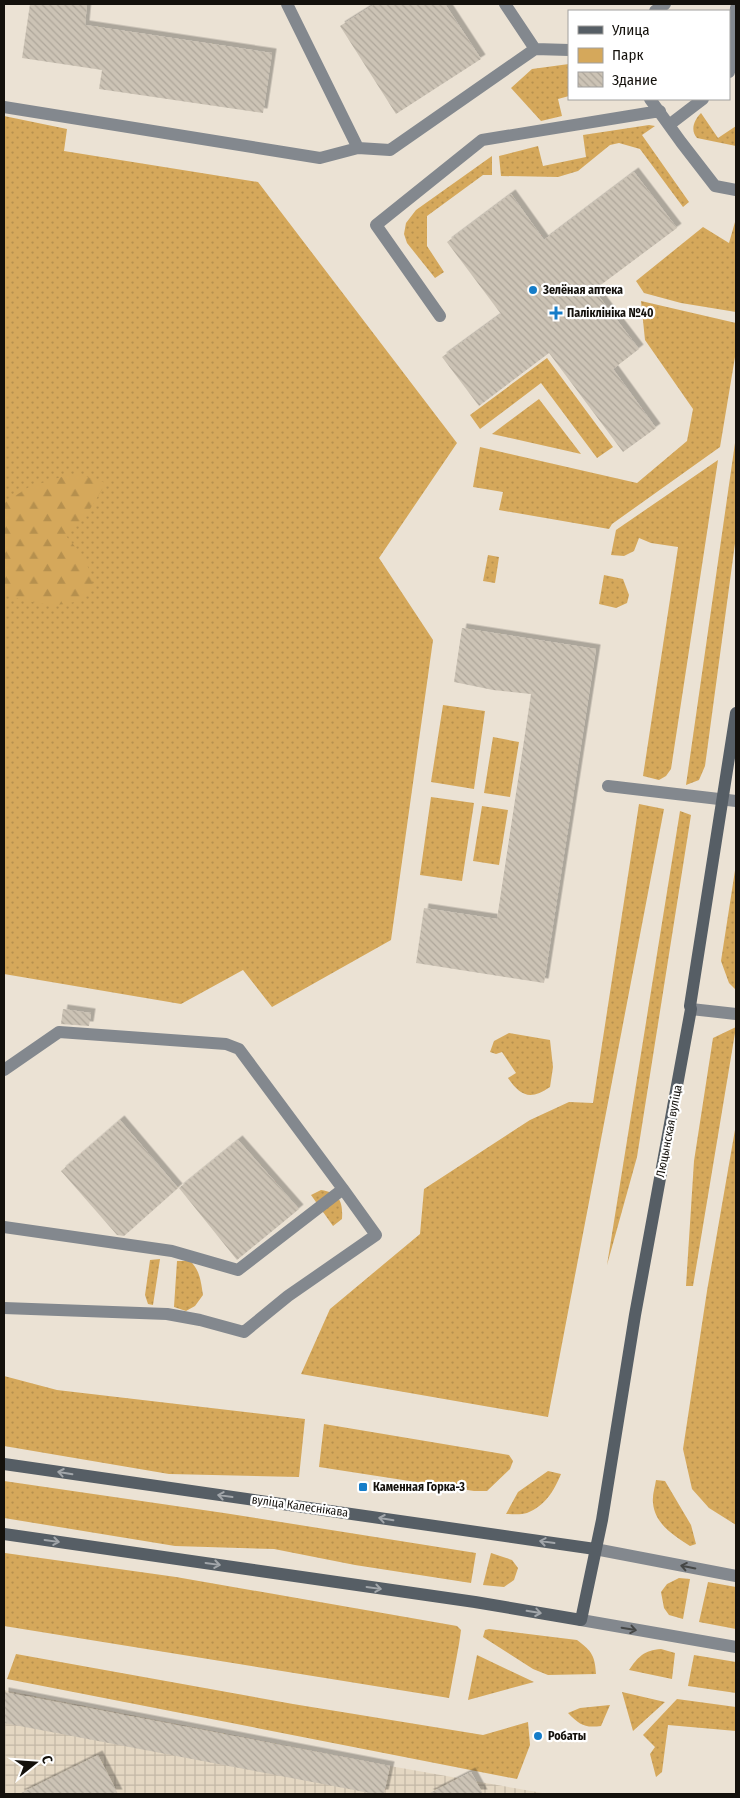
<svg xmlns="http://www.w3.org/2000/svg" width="740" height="1798" viewBox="0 0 740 1798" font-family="'Fira Sans Condensed',sans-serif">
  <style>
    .industrial { fill: url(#industrial-grid) }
    .green { fill: url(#green-dots) }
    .forest { fill: url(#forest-firs) }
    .building { fill: url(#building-back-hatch); filter: url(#shadow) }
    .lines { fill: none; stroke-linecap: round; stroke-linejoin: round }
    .service { stroke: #83888e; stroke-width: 12 }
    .minor { stroke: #83888e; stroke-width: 12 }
    .tertiary { stroke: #83888e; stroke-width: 12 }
    .secondary { stroke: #565e65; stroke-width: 12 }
    .oneway { stroke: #a2a6aa }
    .oneway2 { stroke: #464746 }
    .poi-dot { fill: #167dc8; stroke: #fff; stroke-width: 2 }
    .labels { text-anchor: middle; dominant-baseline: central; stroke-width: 4.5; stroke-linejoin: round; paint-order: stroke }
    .poi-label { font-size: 12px; font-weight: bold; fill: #14110c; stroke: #fff; text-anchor: start }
    .street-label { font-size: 12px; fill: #14110c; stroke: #fff }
  </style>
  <defs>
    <pattern id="industrial-grid" width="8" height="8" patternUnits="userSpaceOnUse" patternTransform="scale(1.25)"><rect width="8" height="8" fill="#e4d7c2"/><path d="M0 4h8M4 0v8" fill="none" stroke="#c3b8a6"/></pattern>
    <pattern id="green-dots" width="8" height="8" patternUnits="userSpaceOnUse" patternTransform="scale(1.25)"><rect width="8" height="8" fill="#d5a85b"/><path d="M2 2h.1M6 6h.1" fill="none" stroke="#b6904e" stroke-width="1.8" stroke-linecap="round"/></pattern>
    <pattern id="forest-firs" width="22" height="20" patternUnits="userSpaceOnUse" patternTransform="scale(1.25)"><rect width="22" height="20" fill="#d5a85b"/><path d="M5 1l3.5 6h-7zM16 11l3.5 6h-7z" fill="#b6904e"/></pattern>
    <pattern id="building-back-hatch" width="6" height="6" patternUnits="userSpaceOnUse" patternTransform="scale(1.25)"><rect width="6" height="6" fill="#ccc3b5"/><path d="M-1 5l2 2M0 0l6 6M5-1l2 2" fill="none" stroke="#aea69a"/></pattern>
    <filter id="shadow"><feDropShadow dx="4.5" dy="-4.5" stdDeviation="0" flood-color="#0004"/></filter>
  </defs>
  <rect width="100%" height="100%" fill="#ebe2d4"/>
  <!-- industrial -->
  <path class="industrial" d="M 4,1690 L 390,1766 L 548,1794 L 4,1794 Z"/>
  <!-- green -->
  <path class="green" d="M 569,64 L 569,96 L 558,99 L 562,116 L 541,121 L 511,88 L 532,69 Z
    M 701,113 L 718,138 L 736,126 L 736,146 L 697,138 C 690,130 694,120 701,113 Z
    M 4,116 L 67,129 L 64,151 L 258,182 L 457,443 L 379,558 L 433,640 L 391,940 L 272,1007 L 243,970 L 181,1004 L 4,974 Z
    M 649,125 L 655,126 L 642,135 L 689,202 L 683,207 L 640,149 L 619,143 L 610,145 L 578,171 L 558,177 L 501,176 L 499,156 L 538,146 L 543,166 L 586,157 L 583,135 Z
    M 492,156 L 492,175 L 483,175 L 427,216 L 427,246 L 444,272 L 435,278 L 407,243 L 404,234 L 406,223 L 416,210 Z
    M 735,222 L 736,224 L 736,312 L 681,303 L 644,293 L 636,281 L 703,227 L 729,243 Z
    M 641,301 L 736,323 L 736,351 L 720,447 L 612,524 L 609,529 L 499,510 L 503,492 L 473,487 L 480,447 L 637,483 L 687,441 L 693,409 L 645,340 Z
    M 547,358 L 613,447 L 597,458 L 541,383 L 480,429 L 470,415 Z
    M 539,399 L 581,454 L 492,434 Z
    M 735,443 L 736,445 L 736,536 L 705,766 L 699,780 L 686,785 Z
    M 718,460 L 671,769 L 666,776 L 659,780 L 643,776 L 678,547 L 651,543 L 639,538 L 634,551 L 624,556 L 611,555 L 616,530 Z
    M 488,555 L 499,557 L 495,583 L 483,581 Z
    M 604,575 L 623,579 L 629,595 L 627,603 L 616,608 L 599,604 Z
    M 443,705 L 485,711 L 474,789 L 431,782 Z
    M 493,737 L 519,742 L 510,797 L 484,793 Z
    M 431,797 L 474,803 L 462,881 L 420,875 Z
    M 639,804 L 664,809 L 548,1417 L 301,1374 L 330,1309 L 420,1234 L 424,1189 L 530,1120 L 569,1102 L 593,1103 Z
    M 482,806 L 508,810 L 499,865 L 473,861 Z
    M 680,811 L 691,815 L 637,1157 L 607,1265 Z
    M 736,864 L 736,990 L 729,983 L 721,961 Z
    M 736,1027 L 693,1286 L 686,1286 L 694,1161 L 713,1038 Z
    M 509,1033 L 550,1040 L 553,1067 L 550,1087 C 531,1100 521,1097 508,1078 L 516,1073 L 502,1052 L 496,1054 L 490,1052 L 494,1041 Z
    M 736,1124 L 736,1525 L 709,1508 L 692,1489 L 683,1449 L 707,1291 Z
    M 321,1190 C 340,1193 343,1202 342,1219 L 333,1226 L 311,1195 Z
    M 160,1259 L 153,1305 L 148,1304 L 145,1295 L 150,1260 Z
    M 177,1261 L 190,1261 C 200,1270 201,1282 203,1295 L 195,1306 L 186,1311 L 174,1307 Z
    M 4,1376 L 57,1390 L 305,1419 L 299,1477 L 169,1474 L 4,1446 Z
    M 324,1424 L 509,1455 L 513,1461 L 510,1469 L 487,1491 L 474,1491 L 319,1467 Z
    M 548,1471 L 561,1474 C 554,1491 545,1506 527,1513 C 521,1515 512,1514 506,1514 L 518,1492 Z
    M 656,1480 L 665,1481 L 691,1525 L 696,1544 L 690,1546 C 673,1535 655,1524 653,1503 C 652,1496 655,1487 656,1480 Z
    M 4,1481 L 224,1513 L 476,1553 L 471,1583 L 355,1565 L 274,1549 L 175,1546 L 4,1518 Z
    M 5,1553 L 176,1577 L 457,1626 L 461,1630 L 459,1644 L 449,1698 L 4,1626 Z
    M 491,1553 L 512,1560 L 518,1568 L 514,1580 L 504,1587 L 483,1585 Z
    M 679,1578 L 690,1579 L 683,1619 L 669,1615 L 664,1608 L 661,1592 L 667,1584 Z
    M 708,1582 L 736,1587 L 736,1629 L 699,1622 Z
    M 489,1629 L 577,1640 C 592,1651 595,1656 596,1674 L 548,1675 L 533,1669 L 483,1637 L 485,1630 Z
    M 661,1649 L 675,1653 L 672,1679 L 629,1670 C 638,1657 644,1650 661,1649 Z
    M 16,1654 L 293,1704 L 483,1735 L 528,1722 L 530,1745 L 517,1779 L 7,1679 Z
    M 477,1655 L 534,1682 L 468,1700 Z
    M 694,1655 L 736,1662 L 736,1693 L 688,1686 Z
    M 622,1692 L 665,1702 L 633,1731 Z
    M 677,1699 L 736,1707 L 736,1731 L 668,1725 L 662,1772 L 656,1777 L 650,1754 L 655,1747 L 643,1735 Z
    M 610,1705 L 601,1726 C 584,1728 580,1725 568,1713 L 580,1708 Z"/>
  <!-- forest -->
  <path class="forest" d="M 68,475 L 81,475 L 106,483 L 87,514 L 66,536 C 82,555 89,561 93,587 C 90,591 87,597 82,599 C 58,611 28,601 4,595 L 4,503 L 29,487 Z"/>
  <!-- building -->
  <path class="building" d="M 30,4 L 87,4 L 85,25 L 272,53 L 263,113 L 99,89 L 102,70 L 22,58 Z
    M 375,4 L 445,4 L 481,59 L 396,114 L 340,26 Z
    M 634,172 L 677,228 L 594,290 L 639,349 L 613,369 L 656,428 L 623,452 L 549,353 L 479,406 L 442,357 L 501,314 L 447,242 L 511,194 L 544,240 Z
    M 462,628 L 596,649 L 544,983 L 416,963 L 424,908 L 497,919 L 531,694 L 493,690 L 454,682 Z
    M 63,1009 L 91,1013 L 89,1026 L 61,1024 Z
    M 120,1120 L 178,1188 L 124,1236 L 117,1235 L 61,1171 Z
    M 238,1140 L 299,1209 L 237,1260 L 179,1188 Z
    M 4,1692 L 390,1766 L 384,1794 L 375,1794 L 4,1723 Z
    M 98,1755 L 118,1794 L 19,1794 Z
    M 471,1772 L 483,1794 L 428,1794 Z"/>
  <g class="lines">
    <!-- service -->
    <path class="service" d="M 287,4 L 358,148
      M 505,4 L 535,49
      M 655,11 L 665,4
      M 729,72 L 736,8
      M 650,99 L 681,142 L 715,186 L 736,190
      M 4,107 L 320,158 L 358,148 L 390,150 L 535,49 L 569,50
      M 669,125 L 703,99
      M 440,316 L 376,225 L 482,140 L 660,111
      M 608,786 L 736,801
      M 4,1070 L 59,1032 L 226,1044 L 239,1049 L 343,1189
      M 4,1227 L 172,1251 L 238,1270 L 343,1189 L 376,1235 L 288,1296 L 244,1332 L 200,1320 L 167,1314 L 4,1308"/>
    <!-- minor -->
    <path class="minor" d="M 691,1009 L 736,1014"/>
    <!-- tertiary -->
    <path class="tertiary" d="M 595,1549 L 736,1576
      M 581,1620 L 736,1647"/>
    <!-- secondary -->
    <path class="secondary" d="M 4,1464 L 595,1549
      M 4,1534 L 475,1602 L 581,1620 L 602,1520 L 635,1315 L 691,1009 L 690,1006 L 736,713"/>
  </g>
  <!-- one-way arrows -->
  <defs><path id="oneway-shaft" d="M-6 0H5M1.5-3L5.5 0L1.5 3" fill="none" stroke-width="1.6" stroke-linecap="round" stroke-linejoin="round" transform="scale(1.25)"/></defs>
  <g class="oneway">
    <use href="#oneway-shaft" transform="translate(65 1473) rotate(-171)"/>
    <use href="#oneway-shaft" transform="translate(225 1496) rotate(-172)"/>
    <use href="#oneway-shaft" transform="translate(386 1519) rotate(-171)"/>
    <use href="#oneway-shaft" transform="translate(52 1541) rotate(8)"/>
    <use href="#oneway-shaft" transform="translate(547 1542) rotate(-172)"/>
    <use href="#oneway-shaft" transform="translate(213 1564) rotate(8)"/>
    <use href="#oneway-shaft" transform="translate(374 1588) rotate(8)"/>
    <use href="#oneway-shaft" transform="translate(534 1612) rotate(9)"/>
  </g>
  <g class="oneway2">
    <use href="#oneway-shaft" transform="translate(688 1567) rotate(-169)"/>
    <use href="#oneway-shaft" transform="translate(629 1629) rotate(10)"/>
  </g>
  <!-- markers -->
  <g class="poi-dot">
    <circle cx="533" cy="290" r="5"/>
    <path d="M553.5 305.5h5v5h5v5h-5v5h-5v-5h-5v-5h5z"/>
    <rect x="358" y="1482" width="10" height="10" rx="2.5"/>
    <circle cx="538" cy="1736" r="5"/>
  </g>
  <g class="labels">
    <!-- poi labels -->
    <g class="poi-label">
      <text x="543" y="290">Зелёная аптека</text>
      <text x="567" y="313">Паліклініка №40</text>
      <text x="373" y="1487">Каменная Горка-3</text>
      <text x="548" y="1736">Робаты</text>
    </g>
    <!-- street labels -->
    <g class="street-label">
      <text transform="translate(669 1131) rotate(-79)">Люцынская вуліца</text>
      <text transform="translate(300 1506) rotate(8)">вуліца Калеснікава</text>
    </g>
  </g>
  <!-- border -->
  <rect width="740" height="1798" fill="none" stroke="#14110c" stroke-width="10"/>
  <!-- legend -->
  <rect x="568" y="10" width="162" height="90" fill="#ffffff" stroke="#a1a09e"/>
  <rect x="578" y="26" width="25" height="8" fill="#565e65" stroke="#a1a09e"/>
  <text x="612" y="35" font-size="15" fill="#14110c">Улица</text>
  <rect x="578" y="48" width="25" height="15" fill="#d5a85b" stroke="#a1a09e"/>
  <text x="612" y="60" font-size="15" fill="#14110c">Парк</text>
  <rect x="578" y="72" width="25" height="15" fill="url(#building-back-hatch)" stroke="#a1a09e"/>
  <text x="612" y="85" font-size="15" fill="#14110c">Здание</text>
  <!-- north arrow -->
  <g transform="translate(35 1763) rotate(73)" stroke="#ffffff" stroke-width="4" paint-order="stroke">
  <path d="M0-4L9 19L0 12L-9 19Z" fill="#14110c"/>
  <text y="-8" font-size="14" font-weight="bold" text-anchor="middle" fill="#14110c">С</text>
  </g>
</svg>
